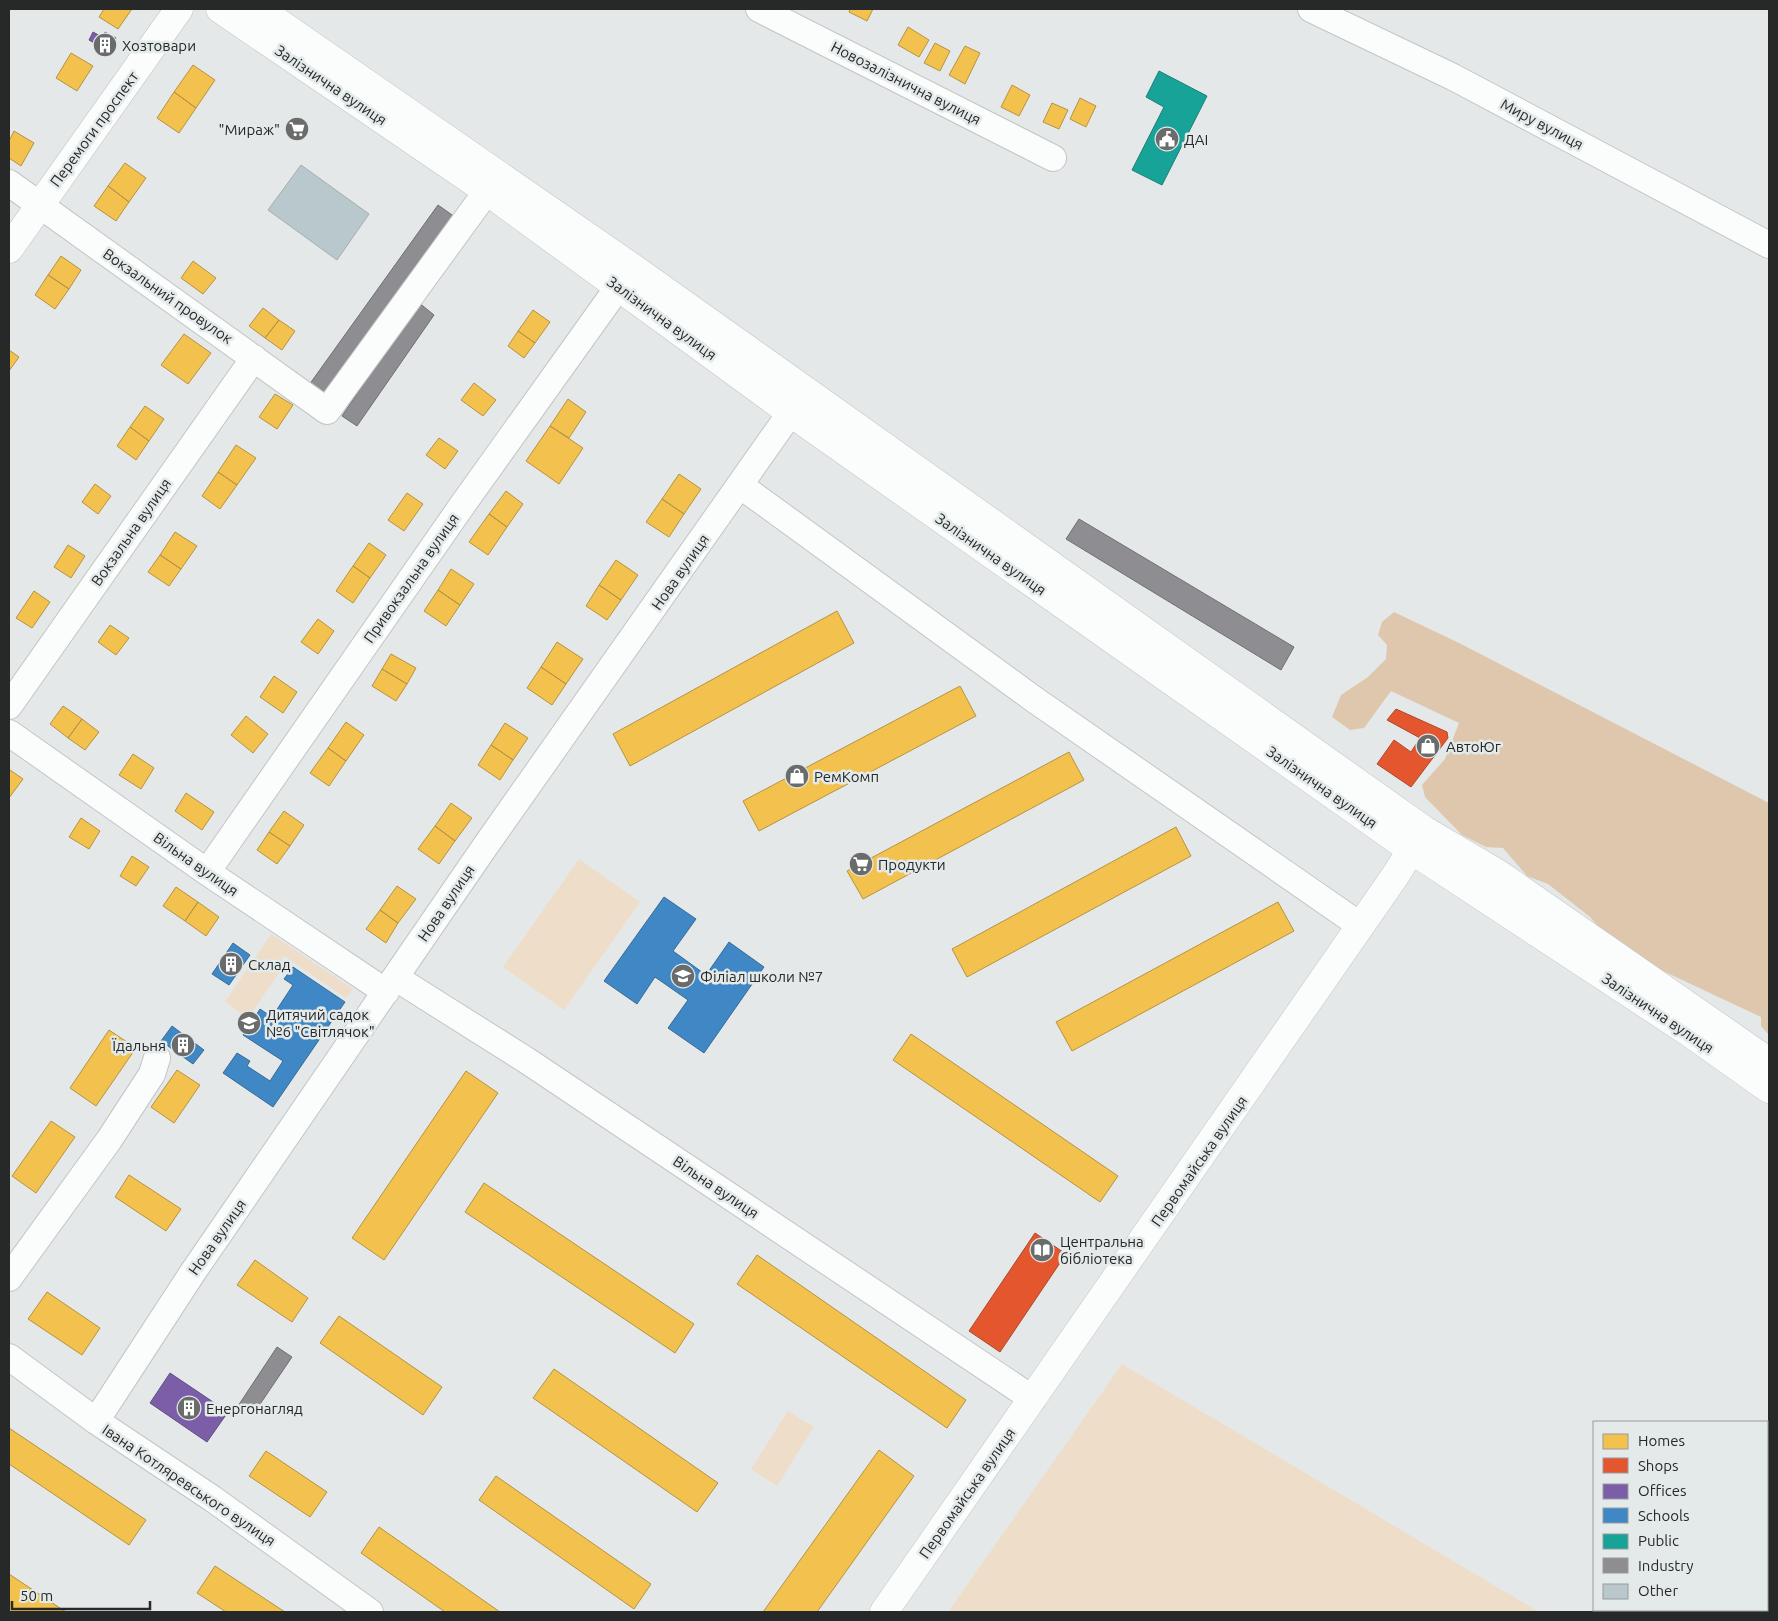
<svg xmlns="http://www.w3.org/2000/svg" width="1778" height="1621" viewBox="0 0 1778 1621" font-family="Ubuntu,sans-serif">
  <style>
    .green { fill: #eeddc9 }
    .forest { fill: #dec7ac }
    .homes { fill: #f2c14e; stroke: #b59343 }
    .shops { fill: #e4572e; stroke: #ab492c }
    .offices { fill: #7b5ea7; stroke: #624e81 }
    .schools { fill: #3f88c5; stroke: #386c96 }
    .public { fill: #17a398; stroke: #1c7e77 }
    .industry { fill: #8d8d92; stroke: #6e6f72 }
    .building { fill: #b8c8cd; stroke: #a9abac }
    .lines { fill: none; stroke-linecap: round; stroke-linejoin: round }
    .minor-casing { stroke: #c3c5c5; stroke-width: 28 }
    .major-casing { stroke: #c3c5c5; stroke-width: 29 }
    .minor { stroke: #fbfcfc; stroke-width: 26 }
    .major { stroke: #fbfcfc; stroke-width: 28 }
    .labels { text-anchor: middle; dominant-baseline: central; stroke-width: 5; stroke-linejoin: round; paint-order: stroke }
    .poi-label { font-size: 15px; fill: #272929; stroke: #e4e9ea; text-anchor: start }
    .street-label { font-size: 15px; fill: #272929; stroke: #e4e9ea }
  </style>
  <rect width="100%" height="100%" fill="#e5e8e9"/>
  <!-- green -->
  <path class="green" d="M 579,859 L 640,902 L 564,1010 L 503,967 Z
    M 271,934 L 353,989 L 346,998 L 284,956 L 277,967 L 281,970 L 248,1018 L 225,1002 Z
    M 1122,1364 L 1539,1612 L 948,1612 Z
    M 788,1411 L 814,1427 L 777,1486 L 751,1469 Z"/>
  <!-- forest -->
  <path class="forest" d="M 1394,612 L 1459,643 L 1769,803 L 1769,1035 L 1761,1026 L 1761,1017 L 1663,971 L 1625,947 L 1604,933 L 1590,917 L 1548,884 L 1527,876 L 1503,848 L 1486,847 L 1462,835 L 1425,797 L 1422,785 L 1445,759 L 1459,723 L 1391,691 L 1364,728 L 1350,730 L 1332,717 L 1341,695 L 1368,677 L 1386,659 L 1387,645 L 1378,635 L 1382,622 Z"/>
  <!-- homes -->
  <path class="homes" d="M 104,9 L 132,9 L 118,29 L 99,17 Z
    M 850,9 L 873,9 L 867,21 L 849,12 Z
    M 908,27 L 929,40 L 919,57 L 898,45 Z
    M 935,43 L 950,51 L 940,71 L 924,63 Z
    M 965,46 L 980,53 L 965,84 L 949,75 Z
    M 71,53 L 93,66 L 77,91 L 56,78 Z
    M 193,65 L 215,80 L 196,108 L 174,92 Z
    M 1012,85 L 1030,95 L 1019,116 L 1001,107 Z
    M 174,92 L 196,108 L 179,133 L 157,118 Z
    M 1080,98 L 1096,106 L 1086,127 L 1070,119 Z
    M 1052,103 L 1068,110 L 1059,129 L 1043,122 Z
    M 14,131 L 34,143 L 21,166 L 9,158 L 9,141 Z
    M 125,163 L 146,178 L 129,202 L 108,186 Z
    M 108,186 L 129,202 L 116,221 L 94,206 Z
    M 61,256 L 81,270 L 69,289 L 48,275 Z
    M 193,261 L 216,278 L 203,294 L 181,278 Z
    M 48,275 L 69,289 L 55,309 L 35,295 Z
    M 263,308 L 279,320 L 265,338 L 249,326 Z
    M 533,310 L 550,322 L 535,343 L 518,331 Z
    M 279,320 L 295,331 L 282,350 L 265,338 Z
    M 518,331 L 535,343 L 524,358 L 508,346 Z
    M 184,334 L 211,353 L 188,384 L 161,365 Z
    M 9,350 L 19,357 L 9,371 Z
    M 474,383 L 496,400 L 483,416 L 461,400 Z
    M 275,394 L 293,405 L 277,429 L 259,417 Z
    M 568,399 L 586,412 L 569,438 L 550,426 Z
    M 145,406 L 164,419 L 149,441 L 130,427 Z
    M 550,426 L 583,448 L 559,484 L 526,461 Z
    M 130,427 L 149,441 L 136,460 L 117,446 Z
    M 439,438 L 458,451 L 445,469 L 426,455 Z
    M 236,445 L 256,458 L 237,485 L 218,472 Z
    M 218,472 L 237,485 L 220,509 L 202,496 Z
    M 679,474 L 701,489 L 684,514 L 662,499 Z
    M 95,484 L 111,496 L 98,514 L 82,502 Z
    M 506,491 L 523,504 L 507,527 L 489,514 Z
    M 407,493 L 423,504 L 404,531 L 388,520 Z
    M 662,499 L 684,514 L 669,537 L 646,522 Z
    M 489,514 L 507,527 L 488,555 L 469,542 Z
    M 175,532 L 197,546 L 181,569 L 160,555 Z
    M 369,543 L 386,555 L 370,578 L 353,566 Z
    M 68,545 L 85,556 L 71,578 L 54,567 Z
    M 160,555 L 181,569 L 169,586 L 148,572 Z
    M 616,560 L 638,575 L 621,600 L 599,585 Z
    M 353,566 L 370,578 L 353,603 L 336,591 Z
    M 451,569 L 474,584 L 460,605 L 438,590 Z
    M 599,585 L 621,600 L 607,620 L 586,606 Z
    M 438,590 L 460,605 L 446,626 L 424,611 Z
    M 34,591 L 50,602 L 32,628 L 16,618 Z
    M 837,611 L 854,643 L 630,766 L 613,734 Z
    M 318,619 L 334,631 L 318,654 L 301,642 Z
    M 110,625 L 129,638 L 116,655 L 98,642 Z
    M 557,642 L 583,659 L 566,684 L 541,667 Z
    M 391,654 L 416,668 L 407,684 L 382,669 Z
    M 541,667 L 566,684 L 552,705 L 527,688 Z
    M 382,669 L 407,684 L 396,701 L 372,686 Z
    M 274,676 L 297,692 L 283,713 L 260,697 Z
    M 960,686 L 976,716 L 759,831 L 743,801 Z
    M 63,706 L 82,719 L 68,738 L 50,724 Z
    M 246,716 L 268,734 L 253,753 L 231,735 Z
    M 82,719 L 99,732 L 85,750 L 68,738 Z
    M 346,722 L 364,735 L 346,761 L 328,748 Z
    M 505,723 L 528,738 L 513,760 L 491,745 Z
    M 491,745 L 513,760 L 500,780 L 478,765 Z
    M 328,748 L 346,761 L 329,786 L 310,773 Z
    M 1069,752 L 1084,780 L 863,899 L 847,871 Z
    M 133,754 L 154,768 L 141,789 L 119,775 Z
    M 10,770 L 23,779 L 9,798 L 9,771 Z
    M 186,793 L 214,812 L 202,830 L 175,811 Z
    M 451,803 L 472,818 L 455,841 L 435,826 Z
    M 284,811 L 304,825 L 290,846 L 269,832 Z
    M 81,818 L 100,831 L 89,849 L 69,837 Z
    M 435,826 L 455,841 L 439,864 L 418,849 Z
    M 1176,827 L 1191,856 L 967,977 L 952,949 Z
    M 269,832 L 290,846 L 277,864 L 257,850 Z
    M 132,856 L 149,867 L 136,886 L 120,876 Z
    M 397,886 L 416,899 L 398,923 L 380,910 Z
    M 176,887 L 198,902 L 185,921 L 163,906 Z
    M 198,902 L 219,917 L 206,936 L 185,921 Z
    M 1278,902 L 1294,931 L 1072,1051 L 1056,1022 Z
    M 380,910 L 398,923 L 386,943 L 366,929 Z
    M 109,1030 L 136,1048 L 96,1106 L 70,1088 Z
    M 911,1034 L 1118,1176 L 1100,1202 L 893,1060 Z
    M 177,1070 L 200,1085 L 174,1123 L 151,1107 Z
    M 466,1071 L 498,1093 L 384,1260 L 352,1238 Z
    M 51,1121 L 75,1137 L 36,1193 L 12,1176 Z
    M 129,1175 L 181,1209 L 166,1231 L 115,1197 Z
    M 484,1183 L 694,1324 L 675,1353 L 465,1212 Z
    M 757,1255 L 966,1400 L 947,1428 L 737,1284 Z
    M 255,1260 L 308,1298 L 292,1322 L 237,1285 Z
    M 47,1292 L 100,1328 L 82,1355 L 28,1319 Z
    M 339,1316 L 442,1387 L 423,1415 L 320,1343 Z
    M 554,1369 L 718,1483 L 697,1512 L 533,1398 Z
    M 9,1428 L 146,1520 L 129,1545 L 9,1464 Z
    M 879,1450 L 914,1476 L 817,1612 L 763,1612 Z
    M 266,1451 L 327,1492 L 310,1517 L 249,1476 Z
    M 496,1476 L 651,1584 L 634,1609 L 479,1500 Z
    M 379,1527 L 500,1612 L 445,1612 L 361,1553 Z
    M 215,1566 L 285,1612 L 226,1612 L 197,1593 Z
    M 9,1574 L 66,1612 L 9,1612 Z"/>
  <!-- shops -->
  <path class="shops" d="M 297,120 L 306,126 L 296,140 L 287,134 Z
    M 1396,709 L 1447,732 L 1448,738 L 1411,787 L 1377,764 L 1394,740 L 1411,752 L 1420,738 L 1387,720 Z
    M 1035,1233 L 1066,1254 L 1000,1352 L 969,1331 Z"/>
  <!-- offices -->
  <path class="offices" d="M 93,32 L 102,37 L 105,32 L 116,38 L 108,51 L 89,40 Z
    M 170,1373 L 228,1412 L 207,1442 L 150,1403 Z"/>
  <!-- schools -->
  <path class="schools" d="M 664,897 L 696,919 L 673,951 L 706,975 L 729,942 L 764,967 L 704,1053 L 668,1028 L 688,1000 L 655,977 L 637,1004 L 604,981 Z
    M 233,943 L 250,955 L 229,985 L 212,974 Z
    M 293,967 L 345,1002 L 273,1107 L 223,1073 L 237,1053 L 250,1061 L 247,1066 L 270,1081 L 283,1061 L 243,1035 L 260,1009 L 272,1017 L 293,985 L 284,979 Z
    M 172,1026 L 204,1050 L 193,1064 L 161,1041 Z"/>
  <!-- public -->
  <path class="public" d="M 1159,71 L 1207,96 L 1162,185 L 1132,170 L 1164,107 L 1146,97 Z"/>
  <!-- industry -->
  <path class="industry" d="M 438,205 L 455,217 L 326,395 L 309,385 Z
    M 418,302 L 434,315 L 357,426 L 342,416 Z
    M 1079,519 L 1294,647 L 1281,670 L 1066,539 Z
    M 277,1347 L 292,1357 L 252,1416 L 238,1406 Z"/>
  <!-- building -->
  <path class="building" d="M 301,165 L 369,214 L 337,260 L 268,210 Z"/>
  <g class="lines">
    <!-- minor casing -->
    <g class="minor-casing">
      <path id="minor" d="M 759,9 L 1053,158
        M 1311,9 L 1453,77 L 1769,245
        M 9,183 L 327,411 L 487,191
        M 741,486 L 1035,700 L 1361,926
        M 9,706 L 254,358
        M 9,733 L 207,872 L 386,992
        M 207,872 L 461,507 L 619,286
        M 396,978 L 526,1060 L 1033,1399
        M 9,1278 L 109,1140 L 152,1074 L 157,1058
        M 9,1357 L 96,1421 L 213,1499 L 370,1612
        M 96,1421 L 193,1272 L 484,848 L 803,395"/>
    </g>
    <!-- major casing -->
    <g class="major-casing">
      <path id="major" d="M 220,9 L 487,191 L 791,413 L 1410,849 L 1687,1031 L 1769,1089
        M 259,9 L 633,268 L 1424,830 L 1497,873 L 1769,1062
        M 9,249 L 179,9
        M 884,1612 L 1395,876 L 1421,835"/>
    </g>
    <!-- minor -->
    <use href="#minor" class="minor"/>
    <!-- major -->
    <use href="#major" class="major"/>
  </g>
  <!-- icons -->
  <defs>
    <g id="building-disc" transform="scale(1.25)"><circle r="9.5" fill="#6a6c6c" stroke="#e4e9ea"/><path d="M-4-6H4V6H1V3H-1V6H-4ZM-2.5-4.3h1.7v1.8h-1.7ZM.8-4.3h1.7v1.8H.8ZM-2.5-1h1.7V.8h-1.7ZM.8-1h1.7V.8H.8Z" fill="#fff"/></g>
    <g id="supermarket-disc" transform="scale(1.25)"><circle r="9.5" fill="#6a6c6c" stroke="#e4e9ea"/><path d="M-6-5.5h2.5l.6 2H6L4.5 2H-2.5L-4.4-4H-6ZM-1.5 3.2a1.3 1.3 0 1 0 .1 0ZM3 3.2a1.3 1.3 0 1 0 .1 0Z" fill="#fff"/></g>
    <g id="civic-disc" transform="scale(1.25)"><circle r="9.5" fill="#6a6c6c" stroke="#e4e9ea"/><path d="M-.6-6.5H3V-4.5H.6V-3L4-1V1h2V6H-6V1h2V-1L-.6-3ZM-1.2 2.5V6h2.4V2.5Z" fill="#fff"/></g>
    <g id="shop-disc" transform="scale(1.25)"><circle r="9.5" fill="#6a6c6c" stroke="#e4e9ea"/><path d="M-5-2.5h2.3a2.7 3.5 0 0 1 5.4 0H5L5.5 6h-11ZM-1.5-2.5h3a1.5 2.3 0 0 0-3 0Z" fill="#fff"/></g>
    <g id="school-disc" transform="scale(1.25)"><circle r="9.5" fill="#6a6c6c" stroke="#e4e9ea"/><path d="M0-5L7-2L0 1L-7-2ZM-4 1L0 2.5L4 1V4Q0 6-4 4Z" fill="#fff"/></g>
    <g id="library-disc" transform="scale(1.25)"><circle r="9.5" fill="#6a6c6c" stroke="#e4e9ea"/><path d="M-6-4Q-3-5.5-.7-3.5V5Q-3 3-6 4ZM6-4Q3-5.5 .7-3.5V5Q3 3 6 4Z" fill="#fff"/></g>
  </defs>
  <g fill-rule="evenodd">
    <use href="#building-disc" x="105" y="45"/>
    <use href="#supermarket-disc" x="297" y="129"/>
    <use href="#civic-disc" x="1167" y="139"/>
    <use href="#shop-disc" x="1428" y="746"/>
    <use href="#shop-disc" x="797" y="776"/>
    <use href="#supermarket-disc" x="861" y="864"/>
    <use href="#building-disc" x="231" y="964"/>
    <use href="#school-disc" x="683" y="976"/>
    <use href="#school-disc" x="249" y="1023"/>
    <use href="#building-disc" x="183" y="1045"/>
    <use href="#library-disc" x="1042" y="1250"/>
    <use href="#building-disc" x="189" y="1408"/>
  </g>
  <g class="labels">
    <!-- poi labels -->
    <g class="poi-label">
      <text x="122" y="45">Хозтовари</text>
      <text x="280" y="129" text-anchor="end">"Мираж"</text>
      <text x="1184" y="139">ДАІ</text>
      <text x="1446" y="746">АвтоЮг</text>
      <text x="814" y="776">РемКомп</text>
      <text x="878" y="864">Продукти</text>
      <text x="248" y="964">Склад</text>
      <text x="700" y="976">Філіал школи №7</text>
      <text x="266" y="1014">Дитячий садок<tspan x="266" dy="17">№6 "Світлячок"</tspan></text>
      <text x="166" y="1045" text-anchor="end">Їдальня</text>
      <text x="1060" y="1241">Центральна<tspan x="1060" dy="17">бібліотека</tspan></text>
      <text x="206" y="1408">Енергонагляд</text>
    </g>
    <!-- street labels -->
    <g class="street-label">
      <text transform="translate(906 83) rotate(27)">Новозалізнична вулиця</text>
      <text transform="translate(331 85) rotate(34)">Залізнична вулиця</text>
      <text transform="translate(1542 124) rotate(28)">Миру вулиця</text>
      <text transform="translate(94 129) rotate(-54)">Перемоги проспект</text>
      <text transform="translate(168 296) rotate(35)">Вокзальний провулок</text>
      <text transform="translate(662 318) rotate(36)">Залізнична вулиця</text>
      <text transform="translate(131 532) rotate(-55)">Вокзальна вулиця</text>
      <text transform="translate(991 554) rotate(35)">Залізнична вулиця</text>
      <text transform="translate(680 572) rotate(-55)">Нова вулиця</text>
      <text transform="translate(411 578) rotate(-55)">Привокзальна вулиця</text>
      <text transform="translate(1322 787) rotate(35)">Залізнична вулиця</text>
      <text transform="translate(196 864) rotate(35)">Вільна вулиця</text>
      <text transform="translate(446 903) rotate(-56)">Нова вулиця</text>
      <text transform="translate(1658 1013) rotate(34)">Залізнична вулиця</text>
      <text transform="translate(1199 1161) rotate(-55)">Первомайська вулиця</text>
      <text transform="translate(716 1187) rotate(34)">Вільна вулиця</text>
      <text transform="translate(217 1237) rotate(-55)">Нова вулиця</text>
      <text transform="translate(189 1485) rotate(34)">Івана Котляревського вулиця</text>
      <text transform="translate(967 1493) rotate(-55)">Первомайська вулиця</text>
    </g>
  </g>
  <!-- border -->
  <rect width="1778" height="1621" fill="none" stroke="#272929" stroke-width="20"/>
  <!-- legend -->
  <rect x="1593" y="1421" width="175" height="190" fill="#e4e9ea" stroke="#989c9d"/>
  <rect x="1603" y="1434" width="25" height="15" fill="#f2c14e" stroke="#989c9d"/>
  <text x="1638" y="1446" font-size="15" fill="#272929">Homes</text>
  <rect x="1603" y="1458" width="25" height="15" fill="#e4572e" stroke="#989c9d"/>
  <text x="1638" y="1471" font-size="15" fill="#272929">Shops</text>
  <rect x="1603" y="1484" width="25" height="15" fill="#7b5ea7" stroke="#989c9d"/>
  <text x="1638" y="1496" font-size="15" fill="#272929">Offices</text>
  <rect x="1603" y="1508" width="25" height="15" fill="#3f88c5" stroke="#989c9d"/>
  <text x="1638" y="1521" font-size="15" fill="#272929">Schools</text>
  <rect x="1603" y="1534" width="25" height="15" fill="#17a398" stroke="#989c9d"/>
  <text x="1638" y="1546" font-size="15" fill="#272929">Public</text>
  <rect x="1603" y="1558" width="25" height="15" fill="#8d8d92" stroke="#989c9d"/>
  <text x="1638" y="1571" font-size="15" fill="#272929">Industry</text>
  <rect x="1603" y="1584" width="25" height="15" fill="#b8c8cd" stroke="#989c9d"/>
  <text x="1638" y="1596" font-size="15" fill="#272929">Other</text>
  <!-- scale -->
  <path d="M12 1601v8h138v-8" fill="none" stroke="#272929" stroke-width="2.5"/>
  <text x="20" y="1601" font-size="15" fill="#272929" stroke="#e4e9ea" stroke-width="4" paint-order="stroke">50 m</text>
</svg>
